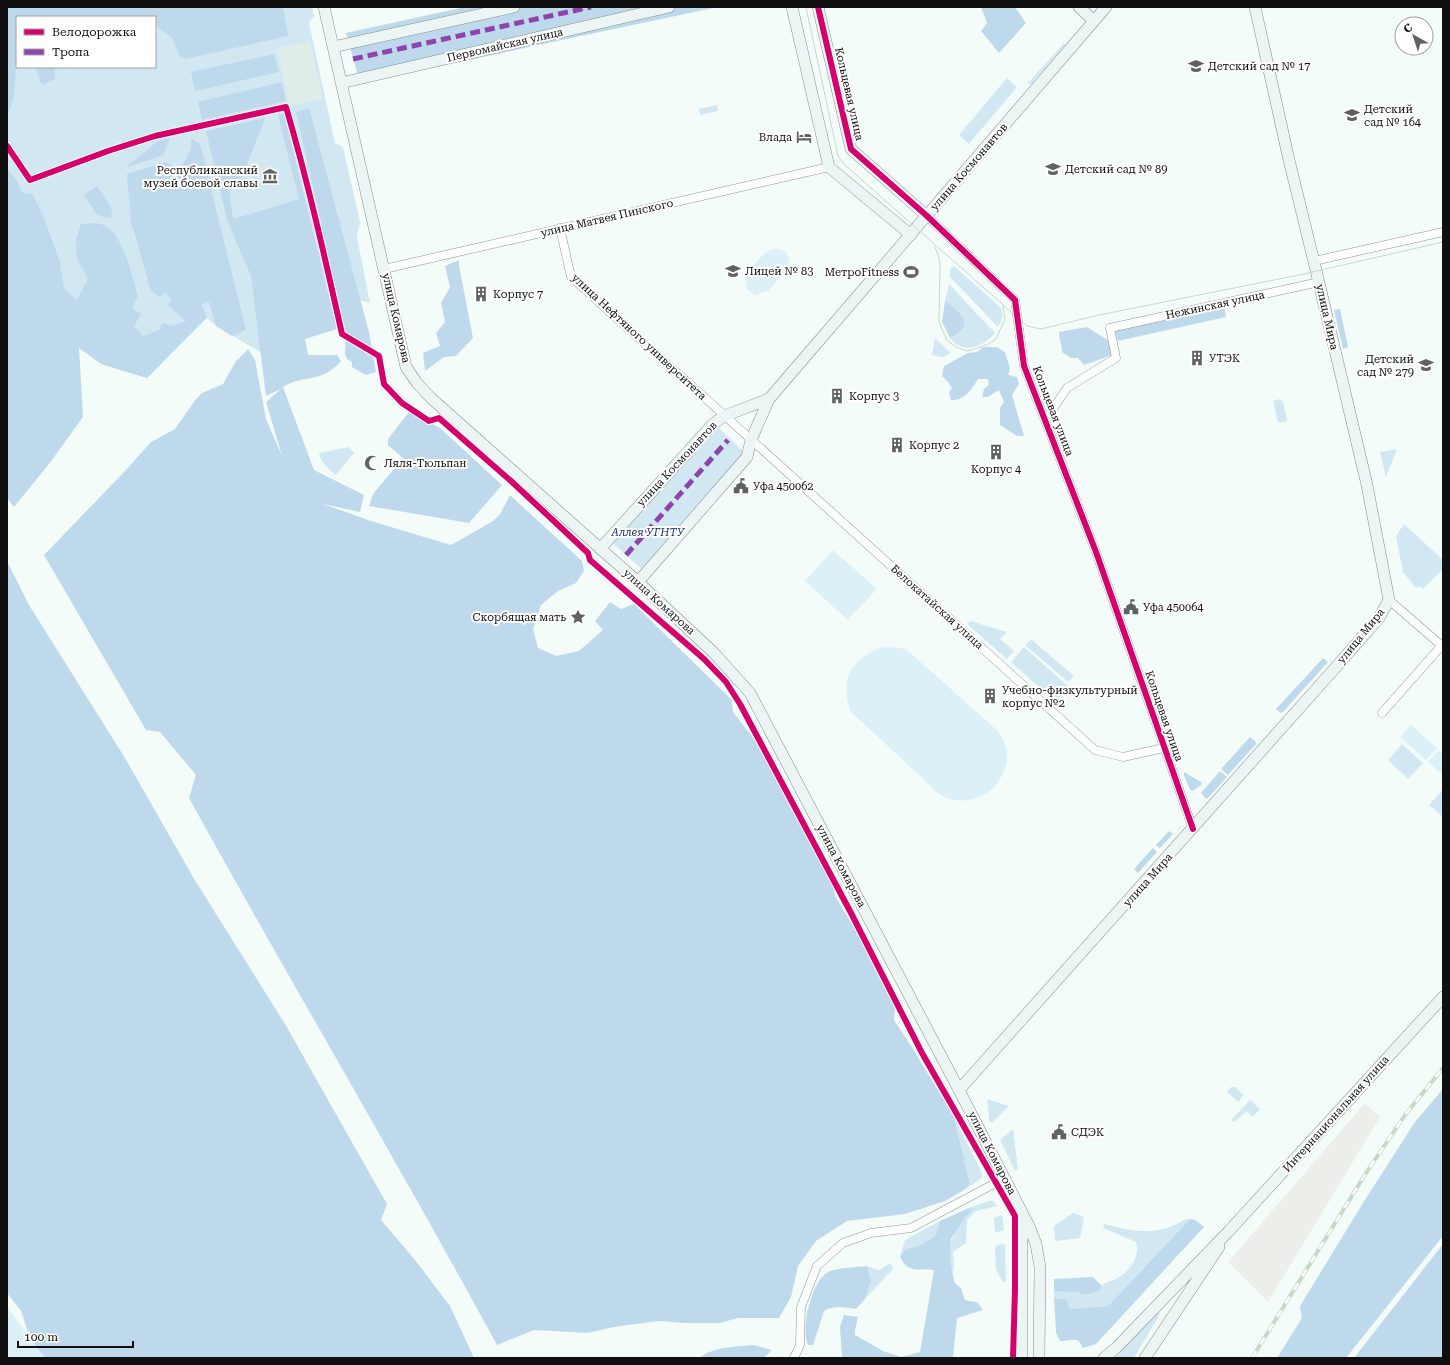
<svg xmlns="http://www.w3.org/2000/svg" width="1450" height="1365" viewBox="0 0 1450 1365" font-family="'Roboto Serif',serif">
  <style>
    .industrial { fill: #eceee9 }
    .green { fill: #d1e8f3; fill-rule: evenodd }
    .forest { fill: #bfd9ec }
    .pitch { fill: #dcf1f7 }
    .plaza { fill: #dfede8 }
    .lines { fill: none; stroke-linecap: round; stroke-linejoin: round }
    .street-casing { stroke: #929695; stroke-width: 9 }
    .secondary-casing { stroke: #898c8b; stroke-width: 12 }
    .street { stroke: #fdfffe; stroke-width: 8 }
    .secondary { stroke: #ebf5f3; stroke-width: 11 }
    .tram { stroke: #c5d9c4; stroke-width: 1 }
    .rail-casing { stroke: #c5d9c4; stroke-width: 4 }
    .rail { stroke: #fff; stroke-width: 2.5; stroke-dasharray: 8; stroke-linecap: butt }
    .quiet { stroke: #8e44ad; stroke-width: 5; stroke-dasharray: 10 5; stroke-linecap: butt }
    .cycleway-casing { stroke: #fff; stroke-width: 8 }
    .cycleway { stroke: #d6006c; stroke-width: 6 }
    .labels { text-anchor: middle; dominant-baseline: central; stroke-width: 4; stroke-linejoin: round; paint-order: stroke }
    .street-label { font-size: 11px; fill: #0f0f0f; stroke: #fff }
    .poi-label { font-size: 11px; fill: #0f0f0f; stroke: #fff; text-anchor: start }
    .park-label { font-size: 11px; font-style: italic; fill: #17306e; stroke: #fff }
  </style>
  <rect width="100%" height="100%" fill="#f4fcfa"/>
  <!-- industrial -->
  <path class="industrial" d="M 1365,1103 L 1380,1117 L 1268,1302 L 1228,1262 Z"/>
  <!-- green -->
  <path class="green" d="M 7,7 L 312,7 L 314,16 L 309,23 L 335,143 L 343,147 L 360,222 L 357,237 L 370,303 L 345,296 L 331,290 L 318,314 L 262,353 L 216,326 L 207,318 L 147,378 L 101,364 L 77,300 L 64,288 L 60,262 L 27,194 L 22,192 L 17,180 L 7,169 ZM 17,17 L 155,17 L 155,67 L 17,67 Z
    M 1064,43 L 1065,45 L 1031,84 L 1027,84 Z
    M 1007,78 L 1017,87 L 969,144 L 959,135 Z
    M 717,105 L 718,111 L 700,115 L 699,109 Z
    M 954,266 L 1001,308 L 1003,317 L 998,327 L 950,277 L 950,269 Z
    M 949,284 L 995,333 C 983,347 963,355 950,338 L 962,328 L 962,317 L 945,301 Z
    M 935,338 L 951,353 L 943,357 L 932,355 Z
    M 1280,399 L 1283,402 L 1287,421 L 1278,423 L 1273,401 Z
    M 714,423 L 743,451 L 747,457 L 646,573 L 608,539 Z
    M 349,447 L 354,453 L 336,475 C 328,469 321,463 319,453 Z
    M 1397,449 L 1386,477 L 1380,452 Z
    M 1404,524 L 1443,560 L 1443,569 L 1423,589 L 1420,586 L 1416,588 L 1403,572 L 1396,536 Z
    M 970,621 L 1007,632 L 1000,639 L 1014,651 L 1007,659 L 967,624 Z
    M 1031,639 L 1074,676 L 1068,682 L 1025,645 Z
    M 1024,647 L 1069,687 L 1056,702 L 1011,662 Z
    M 1402,744 L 1423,763 L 1408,779 L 1388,760 Z
    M 1443,789 L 1443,817 L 1429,805 Z
    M 1231,1087 L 1235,1087 L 1244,1095 L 1238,1102 L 1227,1092 Z
    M 987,1099 L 1009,1106 L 992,1123 L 989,1120 Z
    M 1250,1100 L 1260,1109 L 1253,1117 L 1246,1111 L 1235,1122 L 1231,1120 Z
    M 954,1117 L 982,1173 L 982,1178 L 964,1190 L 970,1184 Z
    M 1013,1129 L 1018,1169 L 1015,1171 L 1000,1140 Z
    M 992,1200 L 997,1206 L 976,1211 L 967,1220 L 966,1243 L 953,1252 L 954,1268 L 952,1275 C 946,1251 950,1237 964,1218 C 967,1214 971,1214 972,1209 L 969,1208 Z
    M 1073,1213 L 1084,1217 L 1080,1238 L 1055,1241 L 1054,1226 Z
    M 1002,1215 L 1004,1230 L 995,1233 L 994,1218 Z
    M 1186,1219 L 1190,1219 L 1108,1306 L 1069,1309 L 1066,1299 L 1054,1298 L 1054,1291 C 1061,1292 1068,1291 1076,1292 C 1081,1292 1085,1295 1091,1294 C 1100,1292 1099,1287 1105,1283 C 1108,1281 1111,1281 1114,1280 C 1128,1273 1141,1258 1136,1242 L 1103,1228 L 1104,1224 C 1136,1232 1156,1237 1186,1219 Z
    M 940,1221 L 936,1235 L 921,1245 L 906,1249 L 900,1256 L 905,1240 Z
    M 1005,1244 L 1006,1282 L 1003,1282 L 996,1270 L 995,1248 L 997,1245 Z
    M 891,1263 L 893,1269 L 865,1299 L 871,1281 L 867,1266 L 879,1270 Z
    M 1158,1312 L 1160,1314 L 1134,1358 L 1112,1358 Z"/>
  <!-- forest -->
  <path class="forest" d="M 7,7 L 283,7 L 288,36 L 185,59 L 179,55 L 172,38 L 155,25 L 155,17 L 17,17 L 17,63 L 16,64 C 15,79 16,103 7,115 Z
    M 465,7 L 718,7 L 360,83 L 346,33 Z
    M 981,7 L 1015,7 L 1026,23 L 999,53 L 981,31 L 987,23 Z
    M 274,54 L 279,72 L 195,91 L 191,72 Z
    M 35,67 L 60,67 L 55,69 L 55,79 L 42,85 Z
    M 282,82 L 286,101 L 202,120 L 198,102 Z
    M 309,108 L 369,332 L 376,372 L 366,375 L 352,367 L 352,362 L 347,359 L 345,354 L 346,333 L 296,112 Z
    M 284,114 L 337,329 L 305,339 L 308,355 L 337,355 L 341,361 C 321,384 304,374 283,387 L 314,470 L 364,495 L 360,512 L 323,504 L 371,521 L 451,545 L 493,521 L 500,514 L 510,495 L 582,561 L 584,571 L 576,583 L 558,591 L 541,605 L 533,629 L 538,648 L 556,656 L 579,651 L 603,630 L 595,621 L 610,602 L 621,609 L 634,604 L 732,700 L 733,712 L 761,748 L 801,821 L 834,885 L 835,896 L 871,956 L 878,974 L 895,1008 L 894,1020 L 913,1049 L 954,1117 L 970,1184 L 964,1190 L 945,1201 L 905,1214 L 847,1221 L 816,1241 L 798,1266 L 791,1297 L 779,1318 L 738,1318 L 720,1323 L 686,1323 L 658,1321 L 614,1327 L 587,1333 L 534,1330 L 497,1345 C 397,1161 290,981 189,798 L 196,775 L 160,732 L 146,730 L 44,555 L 125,471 L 151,442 L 175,429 L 196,399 L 202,393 L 223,384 L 236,361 L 248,349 L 255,360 L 266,419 L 282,456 L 266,402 L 281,389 L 266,396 L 251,276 L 227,220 L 206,131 L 265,118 L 242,178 L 228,181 L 233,219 L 299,199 L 278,115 Z
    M 170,138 L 163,155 L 125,168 L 158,141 Z
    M 191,138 L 200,144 L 246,330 L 232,336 L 216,326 L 209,302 L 201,305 L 207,317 L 147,378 L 101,364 L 79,348 L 83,417 L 49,464 L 14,507 L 7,498 L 7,169 L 17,180 L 22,192 L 27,194 L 32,193 L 43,215 L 60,262 L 64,288 L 77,300 L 88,279 L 77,259 L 76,240 L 81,224 C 88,224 98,222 103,225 C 123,232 132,277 138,296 L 132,309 L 141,314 L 134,326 L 143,336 L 159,330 L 163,323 L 173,326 L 186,321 L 168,305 L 172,300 L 166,292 L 160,297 L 151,291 L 131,221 L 127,174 L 166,162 L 180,170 L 191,149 Z
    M 97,186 L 112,209 L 111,218 L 97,215 L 84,195 Z
    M 459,260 L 459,266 L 473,338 L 456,356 L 444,357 L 425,371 L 423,353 L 440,346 L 436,333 L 445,322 L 441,303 L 450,287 L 445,266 Z
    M 945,301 C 952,307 969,317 963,328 C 960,332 954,335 950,338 L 942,322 Z
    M 1224,305 L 1226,317 L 1118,341 L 1115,330 Z
    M 1340,309 L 1348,347 L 1343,349 L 1334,310 Z
    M 1087,327 L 1109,341 L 1112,355 L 1084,365 L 1078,358 L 1071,358 L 1062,352 C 1062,344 1059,339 1059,332 Z
    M 983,347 L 997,347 L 1005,352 L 1010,368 L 1008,375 L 1017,377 L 1019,384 L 1012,395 L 1024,436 L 1017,436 L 1000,425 L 1000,408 L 1004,402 L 999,390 L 988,397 L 982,397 L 984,389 L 989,385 L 988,379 L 978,379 C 972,389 964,401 951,400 L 949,392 L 952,388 L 948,382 L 942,376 L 944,366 L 968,353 L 977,352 Z
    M 409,412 L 440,428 L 502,485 L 469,523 L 369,506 L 373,494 L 403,458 L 388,445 L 388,439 Z
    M 7,561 L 29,605 L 125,758 L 193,877 L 285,1024 L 387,1204 L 381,1220 L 415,1260 L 450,1306 L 474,1358 L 35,1358 L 34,1350 L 21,1311 L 7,1293 Z
    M 1323,658 L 1328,662 L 1283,712 L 1281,713 L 1276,709 Z
    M 1250,737 L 1255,741 L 1256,744 L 1228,775 L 1221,769 Z
    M 1220,771 L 1227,777 L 1207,799 L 1205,798 L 1201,793 Z
    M 1184,772 L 1201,782 L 1202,784 L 1193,791 L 1190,790 L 1184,775 Z
    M 1169,831 L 1173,834 L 1160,848 L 1156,845 Z
    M 1153,848 L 1157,852 L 1138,873 L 1134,869 Z
    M 1443,1089 L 1443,1236 L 1346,1358 L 1277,1358 L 1302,1318 L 1300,1306 L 1363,1203 L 1415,1122 Z
    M 969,1208 L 972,1209 L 971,1212 L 965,1217 L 951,1239 L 950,1253 L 951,1268 L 955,1283 L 961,1288 L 965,1300 C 975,1303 976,1298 983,1310 L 957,1318 L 953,1358 L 842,1358 L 840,1327 L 844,1315 L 858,1317 L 855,1330 L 855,1335 L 883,1351 L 901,1357 L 920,1352 L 934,1270 C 917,1268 907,1274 900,1256 L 906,1249 L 921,1245 L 936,1235 L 940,1221 Z
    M 1190,1219 L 1195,1220 L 1204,1227 L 1096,1344 L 1083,1348 L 1079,1341 C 1071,1338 1067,1342 1060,1341 L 1056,1333 L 1054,1298 L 1066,1299 L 1070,1309 L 1108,1306 Z
    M 1443,1244 L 1443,1358 L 1354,1358 Z
    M 867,1266 L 871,1281 L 865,1299 L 856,1309 C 844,1307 834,1305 824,1311 L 813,1345 L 808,1345 C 800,1329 812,1278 830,1271 C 840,1268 856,1267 867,1266 Z
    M 1093,1277 L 1102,1286 L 1099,1291 L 1091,1294 L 1082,1294 L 1078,1292 L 1067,1292 L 1054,1291 L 1054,1279 Z
    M 754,1345 L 772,1350 L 764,1358 L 700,1358 C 711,1347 740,1346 754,1345 Z"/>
  <!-- pitch -->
  <path class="pitch" d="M 773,249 L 780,249 L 785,251 L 789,258 L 789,266 L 785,272 L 768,291 L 755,295 L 747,289 L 745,278 C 751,268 762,253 773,249 Z
    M 833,550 L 877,589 L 848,620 L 805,581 Z
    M 884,647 L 901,648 L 907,650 L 998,731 C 1008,746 1011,760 1001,777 C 991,797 965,806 944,797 C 937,794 926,782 921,777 C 897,755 874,733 851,712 C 838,679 852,657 884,647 Z
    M 1411,725 L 1437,748 L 1426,760 L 1400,737 Z
    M 1439,750 L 1443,754 L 1443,775 L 1428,762 Z
    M 7,1307 L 45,1358 L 7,1358 Z"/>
  <!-- plaza -->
  <path class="plaza" d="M 310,41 L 323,99 L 289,106 L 277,48 Z"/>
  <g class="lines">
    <!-- street casing -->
    <g class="street-casing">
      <path id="street" d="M 927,216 L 1015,300 L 1024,366 L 1096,552 L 1193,829
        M 560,228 L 571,277 L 1095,750 L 1123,757 L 1164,748
        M 1314,261 L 1443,232
        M 384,269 L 829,167
        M 1046,419 L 1067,388 L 1116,358 L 1110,328 L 1319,282
        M 1389,600 L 1442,646
        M 1382,713 L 1443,644
        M 794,1358 L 800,1345 L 801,1307 L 817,1266 L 843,1243 L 871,1233 L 911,1228 L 1005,1178"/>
    </g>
    <!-- secondary casing -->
    <g class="secondary-casing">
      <path id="secondary" d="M 324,7 L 406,367 L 417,383 L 432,399 L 638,582 L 714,653 L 750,693 L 959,1090 L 1029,1226 L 1036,1244 L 1040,1267 L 1039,1358
        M 792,7 L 829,167 L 911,235
        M 818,7 L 851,149 L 927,216
        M 1079,7 L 1094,21
        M 333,47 L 514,7
        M 341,83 L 669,7
        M 600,549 L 712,425 L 724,416 L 769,399
        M 638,582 L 747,457 L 751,440 L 769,399 L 1106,7
        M 959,1090 L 1336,667 L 1379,618 L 1389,600 L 1367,485 L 1315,266 L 1289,160 L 1255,7
        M 1022,1358 L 1022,1215
        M 1104,1358 L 1117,1347 L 1228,1232 L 1443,997
        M 1145,1358 L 1219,1247"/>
    </g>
    <!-- street -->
    <use href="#street" class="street"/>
    <!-- secondary -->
    <use href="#secondary" class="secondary"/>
    <!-- tram -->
    <path class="tram" d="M 806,7 L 838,156 L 844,164 L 1027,326 L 1041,329 L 1099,315 L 1304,274 L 1443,242
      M 934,246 L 938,254 L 940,264 L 939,322 L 947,340 L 956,347 L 967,351 L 972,350 L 988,344 L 996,339 L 1005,319 L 1003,305"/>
    <!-- rail casing -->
    <g class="rail-casing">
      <path id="rail" d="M 1252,1358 L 1366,1173 L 1405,1115 L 1443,1068"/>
    </g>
    <!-- rail -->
    <use href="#rail" class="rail"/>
    <!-- quiet -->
    <path class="quiet" d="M 353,59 L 591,7
      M 626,555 L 728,440"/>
    <!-- cycleway casing -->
    <g class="cycleway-casing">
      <path id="cycleway" d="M 818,7 L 851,149 L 927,216 L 1015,300 L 1024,366 L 1096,552 L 1193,829
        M 7,146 L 30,180 L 108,151 L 155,136 L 286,107 C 308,182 325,258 342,334 L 379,356 L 384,384 L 402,403 L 429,421 L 439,418 L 511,481 L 588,553 L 590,560 L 704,659 L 726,682 L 740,704 L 851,913 L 922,1053 L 1015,1216 L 1015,1289 L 1013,1358"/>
    </g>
    <!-- cycleway -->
    <use href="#cycleway" class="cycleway"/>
  </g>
  <!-- icons -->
  <defs>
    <g id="school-bare" transform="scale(1.2)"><path d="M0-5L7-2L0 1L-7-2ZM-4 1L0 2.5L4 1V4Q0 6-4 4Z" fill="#5f6261" stroke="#fff" stroke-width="2.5" paint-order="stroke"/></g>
    <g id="hotel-bare" transform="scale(1.2)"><path d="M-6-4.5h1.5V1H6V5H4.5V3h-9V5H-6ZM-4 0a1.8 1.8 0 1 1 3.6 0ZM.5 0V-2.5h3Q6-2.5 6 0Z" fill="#5f6261" stroke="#fff" stroke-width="2.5" paint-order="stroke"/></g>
    <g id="museum-bare" transform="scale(1.2)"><path d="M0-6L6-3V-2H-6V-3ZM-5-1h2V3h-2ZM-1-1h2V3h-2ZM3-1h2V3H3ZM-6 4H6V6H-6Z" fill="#5f6261" stroke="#fff" stroke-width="2.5" paint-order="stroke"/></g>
    <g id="stadium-bare" transform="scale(1.2)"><path d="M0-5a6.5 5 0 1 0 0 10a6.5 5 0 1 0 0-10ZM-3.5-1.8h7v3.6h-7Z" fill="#5f6261" stroke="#fff" stroke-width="2.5" paint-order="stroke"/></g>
    <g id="building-bare" transform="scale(1.2)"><path d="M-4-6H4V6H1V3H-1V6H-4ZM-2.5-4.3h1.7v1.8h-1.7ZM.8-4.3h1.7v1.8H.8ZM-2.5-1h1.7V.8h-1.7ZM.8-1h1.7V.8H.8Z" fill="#5f6261" stroke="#fff" stroke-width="2.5" paint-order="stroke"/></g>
    <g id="mosque-bare" transform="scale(1.2)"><path d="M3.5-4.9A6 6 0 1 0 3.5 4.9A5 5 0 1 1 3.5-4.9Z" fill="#5f6261" stroke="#fff" stroke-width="2.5" paint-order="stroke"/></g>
    <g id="civic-bare" transform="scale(1.2)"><path d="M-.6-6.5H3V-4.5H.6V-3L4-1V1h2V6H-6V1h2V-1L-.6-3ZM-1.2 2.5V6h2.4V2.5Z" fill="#5f6261" stroke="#fff" stroke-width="2.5" paint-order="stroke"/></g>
    <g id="sight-bare" transform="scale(1.2)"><path d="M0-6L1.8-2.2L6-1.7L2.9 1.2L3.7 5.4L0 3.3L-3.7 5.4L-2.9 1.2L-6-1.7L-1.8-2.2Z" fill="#5f6261" stroke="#fff" stroke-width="2.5" paint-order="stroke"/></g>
  </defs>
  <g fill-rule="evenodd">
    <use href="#school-bare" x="1196" y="66"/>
    <use href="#school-bare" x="1352" y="115"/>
    <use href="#hotel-bare" x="804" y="137"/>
    <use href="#school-bare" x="1053" y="169"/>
    <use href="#museum-bare" x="270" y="176"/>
    <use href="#school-bare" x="733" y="271"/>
    <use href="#stadium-bare" x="911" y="272"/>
    <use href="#building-bare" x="481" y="294"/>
    <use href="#building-bare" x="1197" y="358"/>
    <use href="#school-bare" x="1426" y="365"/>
    <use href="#building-bare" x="837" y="396"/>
    <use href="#building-bare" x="897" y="445"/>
    <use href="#building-bare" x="996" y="452"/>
    <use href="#mosque-bare" x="372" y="463"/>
    <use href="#civic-bare" x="741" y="486"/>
    <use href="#civic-bare" x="1131" y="607"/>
    <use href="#sight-bare" x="578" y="617"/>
    <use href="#building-bare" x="990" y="696"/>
    <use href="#civic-bare" x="1059" y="1132"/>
  </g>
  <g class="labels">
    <!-- street labels -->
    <g class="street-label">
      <text transform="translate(505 45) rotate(-13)">Первомайская улица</text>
      <text transform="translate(849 94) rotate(77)">Кольцевая улица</text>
      <text transform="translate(969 167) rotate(-49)">улица Космонавтов</text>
      <text transform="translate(607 218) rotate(-13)">улица Матвея Пинского</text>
      <text transform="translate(1215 305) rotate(-12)">Нежинская улица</text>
      <text transform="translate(1327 317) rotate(77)">улица Мира</text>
      <text transform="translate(396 318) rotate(77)">улица Комарова</text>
      <text transform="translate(639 337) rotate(43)">улица Нефтяного университета</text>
      <text transform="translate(1053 411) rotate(69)">Кольцевая улица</text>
      <text transform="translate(677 464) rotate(-47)">улица Космонавтов</text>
      <text transform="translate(659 602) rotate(42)">улица Комарова</text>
      <text transform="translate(937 607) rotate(42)">Белокатайская улица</text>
      <text transform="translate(1361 636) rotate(-51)">улица Мира</text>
      <text transform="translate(1164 716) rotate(71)">Кольцевая улица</text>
      <text transform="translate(841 866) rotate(62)">улица Комарова</text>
      <text transform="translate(1148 880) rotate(-48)">улица Мира</text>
      <text transform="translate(1336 1114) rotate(-48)">Интернациональная улица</text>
      <text transform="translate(992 1153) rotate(63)">улица Комарова</text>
    </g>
    <!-- poi labels -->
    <g class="poi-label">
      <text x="1208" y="66">Детский сад № 17</text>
      <text x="1364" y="109">Детский<tspan x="1364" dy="13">сад № 164</tspan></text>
      <text x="792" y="137" text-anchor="end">Влада</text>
      <text x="1065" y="169">Детский сад № 89</text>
      <text x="258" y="170" text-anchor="end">Республиканский<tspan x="258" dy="13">музей боевой славы</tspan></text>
      <text x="745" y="271">Лицей № 83</text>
      <text x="899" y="272" text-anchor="end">МетроFitness</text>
      <text x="493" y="294">Корпус 7</text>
      <text x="1209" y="358">УТЭК</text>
      <text x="1414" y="359" text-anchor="end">Детский<tspan x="1414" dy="13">сад № 279</tspan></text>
      <text x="849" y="396">Корпус 3</text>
      <text x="909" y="445">Корпус 2</text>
      <text x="384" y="463">Ляля-Тюльпан</text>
      <text x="996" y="469" text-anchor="middle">Корпус 4</text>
      <text x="753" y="486">Уфа 450062</text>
      <text x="1143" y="607">Уфа 450064</text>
      <text x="566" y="617" text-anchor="end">Скорбящая мать</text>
      <text x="1002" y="690">Учебно-физкультурный<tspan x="1002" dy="13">корпус №2</tspan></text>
      <text x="1071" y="1132">СДЭК</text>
    </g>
    <!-- park labels -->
    <g class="park-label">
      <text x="648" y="532">Аллея УГНТУ</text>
    </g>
  </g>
  <!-- border -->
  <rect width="1450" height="1365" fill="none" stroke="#0f0f0f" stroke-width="16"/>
  <!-- legend -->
  <rect x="16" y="16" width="140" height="52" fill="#ffffff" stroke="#9f9f9f"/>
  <rect x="24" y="29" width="20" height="6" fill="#d6006c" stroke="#9f9f9f"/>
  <text x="52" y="36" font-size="12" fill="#0f0f0f">Велодорожка</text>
  <rect x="24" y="49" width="20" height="6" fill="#8e44ad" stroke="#9f9f9f"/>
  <text x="52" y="56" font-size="12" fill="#0f0f0f">Тропа</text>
  <!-- north arrow -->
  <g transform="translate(1414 36) rotate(321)"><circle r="19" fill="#ffffff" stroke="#9f9f9f"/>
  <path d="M0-3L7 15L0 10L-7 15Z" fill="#5f6261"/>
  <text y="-6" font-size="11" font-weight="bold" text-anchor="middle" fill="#0f0f0f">С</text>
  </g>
  <!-- scale -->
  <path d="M18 1341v6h115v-6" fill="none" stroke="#0f0f0f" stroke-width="2"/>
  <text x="24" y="1341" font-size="12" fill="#0f0f0f" stroke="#ffffff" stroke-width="3" paint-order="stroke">100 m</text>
</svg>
